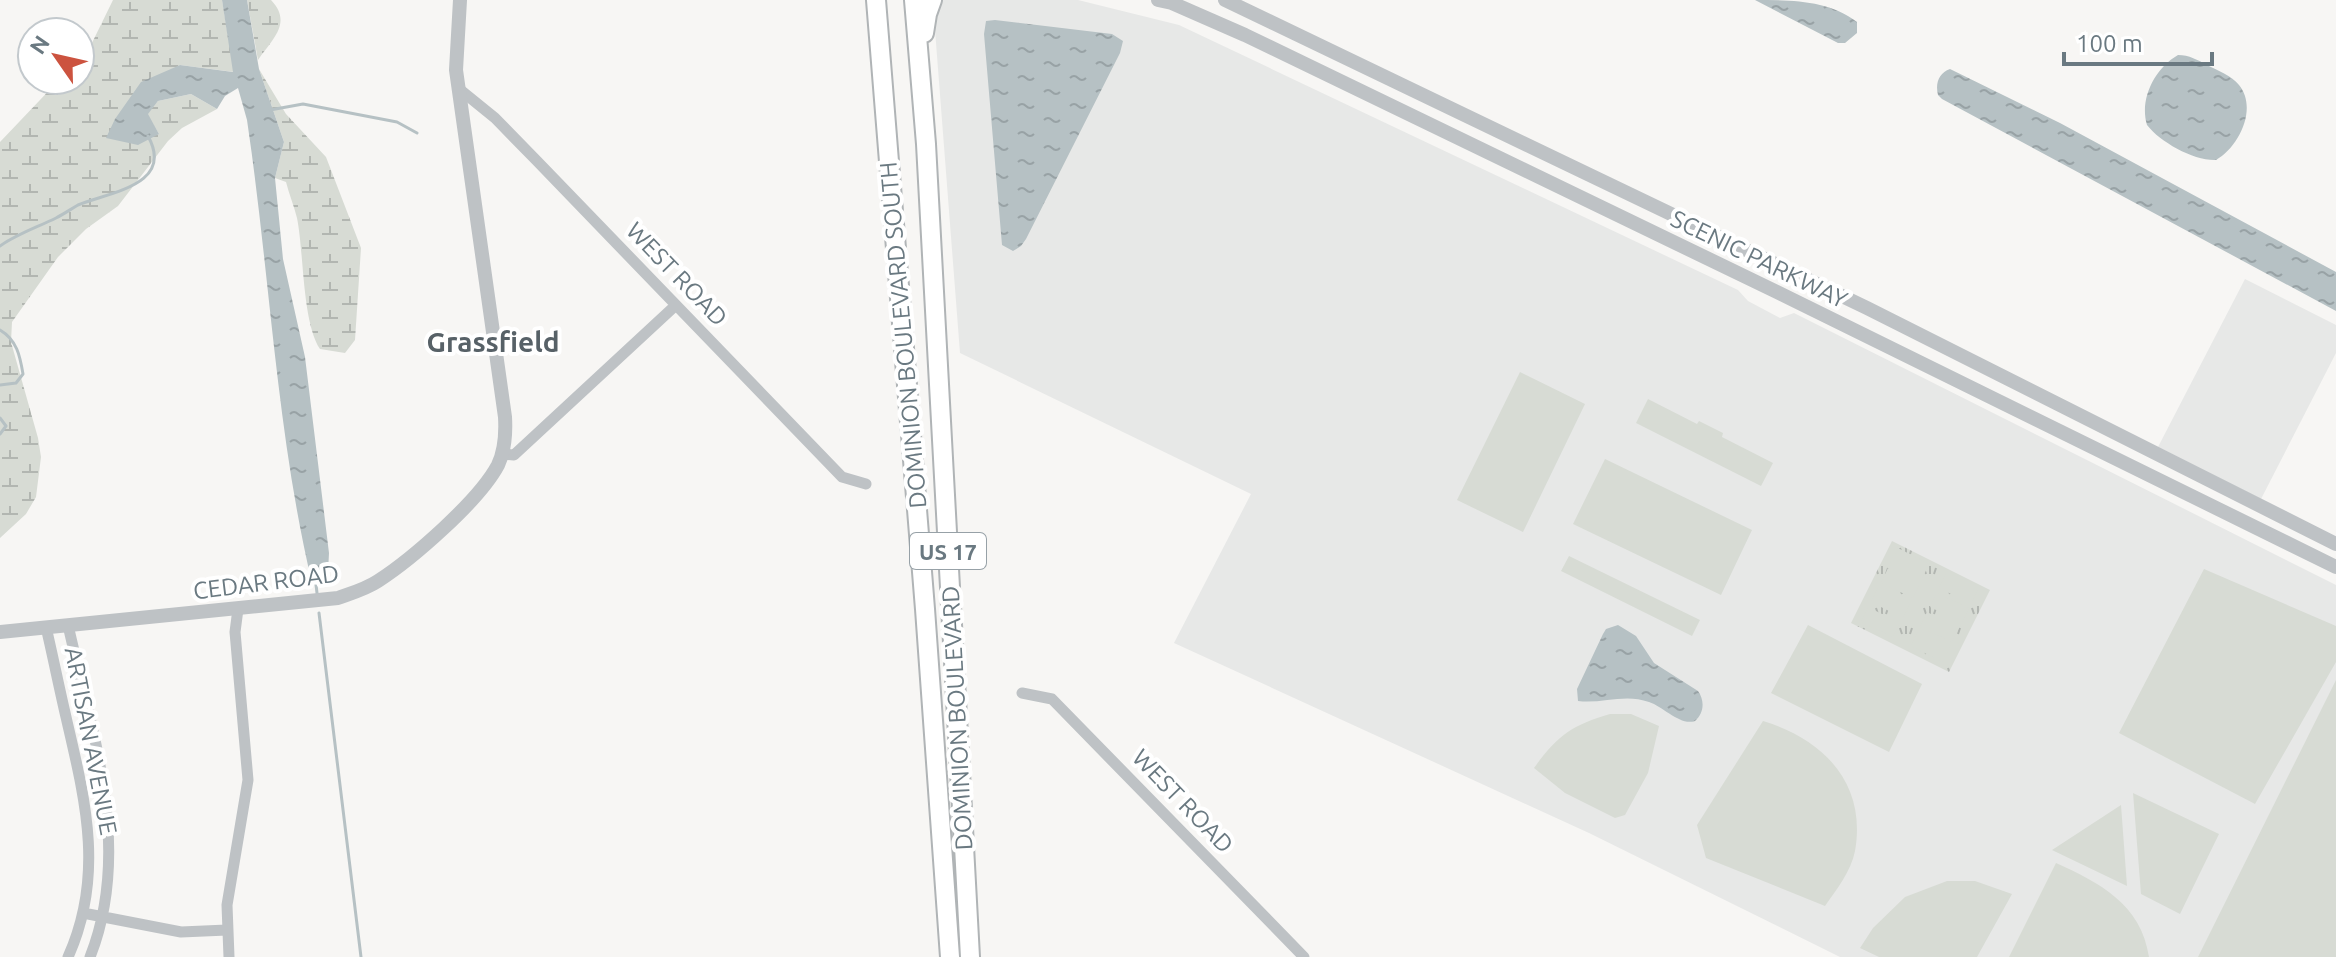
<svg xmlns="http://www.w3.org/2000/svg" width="2336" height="957" viewBox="0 0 2336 957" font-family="Ubuntu,sans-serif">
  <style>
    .built { fill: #e7e8e7 }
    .grass { fill: url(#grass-tufts) }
    .wetland { fill: url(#wetland-marsh) }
    .garden { fill: #d7dbd4 }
    .water { fill: url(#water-ripples) }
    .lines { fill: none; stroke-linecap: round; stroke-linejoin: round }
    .stream { stroke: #b6c1c4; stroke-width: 3 }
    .trunk-casing { stroke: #b0b4b6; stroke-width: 22 }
    .minor { stroke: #bec2c5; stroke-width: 11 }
    .tertiary { stroke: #bec2c5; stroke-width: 14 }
    .trunk { stroke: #fff; stroke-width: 18 }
    .labels { text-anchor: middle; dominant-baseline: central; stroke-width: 8; stroke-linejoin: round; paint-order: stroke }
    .shield { fill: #fff; stroke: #97a1a7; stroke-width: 2 }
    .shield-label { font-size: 22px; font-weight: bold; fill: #6a7981 }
    .street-label { font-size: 24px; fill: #6a7981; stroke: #fff }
    .quarter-label { font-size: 28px; font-weight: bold; fill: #576167; stroke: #fff }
  </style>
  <defs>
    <pattern id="grass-tufts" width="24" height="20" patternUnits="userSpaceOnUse" patternTransform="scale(2)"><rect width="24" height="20" fill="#d7dbd4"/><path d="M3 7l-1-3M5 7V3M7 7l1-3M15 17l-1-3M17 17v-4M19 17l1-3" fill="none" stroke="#b2b6b1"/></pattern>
    <pattern id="wetland-marsh" width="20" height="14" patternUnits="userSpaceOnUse" patternTransform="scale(2)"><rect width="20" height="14" fill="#d7dbd4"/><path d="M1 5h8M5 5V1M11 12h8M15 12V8" fill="none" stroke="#b2b6b1"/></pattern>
    <pattern id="water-ripples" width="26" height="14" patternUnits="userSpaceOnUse" patternTransform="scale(2)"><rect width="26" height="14" fill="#b6c1c4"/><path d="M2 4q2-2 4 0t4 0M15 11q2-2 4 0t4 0" fill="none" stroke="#98a2a5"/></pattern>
  </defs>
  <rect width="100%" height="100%" fill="#f7f6f4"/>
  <!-- built -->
  <path class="built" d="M 936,0 L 1078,0 L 1179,25 L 1738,290 L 1748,301 L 1780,318 L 1794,313 L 2336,585 L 2336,957 L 1840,957 L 1589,833 L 1174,643 L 1251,494 L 960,353 L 933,4 Z
    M 2245,279 L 2336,325 L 2336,353 L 2261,499 L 2158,447 Z"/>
  <!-- grass -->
  <path class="grass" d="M 1892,541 L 1990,590 L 1949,672 L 1851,623 Z"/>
  <!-- wetland -->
  <path class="wetland" d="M 113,0 L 222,0 L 234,72 L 180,65 L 115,119 L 159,134 L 147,114 L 158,101 L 191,94 L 217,109 L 182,128 L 168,141 L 118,206 L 86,229 L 58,257 L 12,322 L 11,342 L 38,438 L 41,457 L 36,497 L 26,514 L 0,538 L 0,142 L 59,80 L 80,80 L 80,58 L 89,49 Z
    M 247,0 L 271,0 C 293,23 272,39 258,60 Z
    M 259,69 L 286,114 L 326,157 L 361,248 L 355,340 L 345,353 L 320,349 C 302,322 304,252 297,218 C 294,206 289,194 286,182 L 275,178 L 284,142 Z"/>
  <!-- garden -->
  <path class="garden" d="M 1520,372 L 1585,404 L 1523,532 L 1457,500 Z
    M 1648,399 L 1697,424 L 1699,421 L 1723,433 L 1722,437 L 1773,463 L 1761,486 L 1636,423 Z
    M 1605,459 L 1752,530 L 1721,595 L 1573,524 Z
    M 1898,548 L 1929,564 L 1922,579 L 1890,563 Z
    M 1569,556 L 1700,620 L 1692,636 L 1561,571 Z
    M 1888,568 L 1920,584 L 1913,598 L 1881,583 Z
    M 2204,569 L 2336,626 L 2336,662 L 2255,804 L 2119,733 Z
    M 1946,573 L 1978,589 L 1971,604 L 1939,588 Z
    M 1878,587 L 1910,603 L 1903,618 L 1871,602 Z
    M 1937,593 L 1969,608 L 1962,623 L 1930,607 Z
    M 1868,607 L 1900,623 L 1893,637 L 1861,622 Z
    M 1927,612 L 1959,628 L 1952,642 L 1920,627 Z
    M 1808,625 L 1922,684 L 1889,752 L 1771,693 Z
    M 1918,631 L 1950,647 L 1942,662 L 1911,646 Z
    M 2336,680 L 2336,957 L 2198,957 Z
    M 1610,714 L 1631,714 L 1659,726 L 1648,773 L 1625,815 L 1615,818 L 1565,793 L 1534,768 C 1557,736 1572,725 1610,714 Z
    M 1763,721 C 1823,739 1867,783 1855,851 C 1851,871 1837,889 1825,906 L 1706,858 L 1697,825 Z
    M 2133,793 L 2219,834 L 2180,914 L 2141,894 Z
    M 2121,805 L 2127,886 L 2052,850 Z
    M 2056,863 C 2100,883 2141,904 2149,957 L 2009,957 Z
    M 1947,881 L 1975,881 L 2012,894 L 1977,957 L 1879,957 L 1860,948 L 1873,928 L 1905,897 Z"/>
  <!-- water -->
  <path class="water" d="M 222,0 L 247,0 L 259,69 L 284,142 L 275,178 L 283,259 L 305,357 L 329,553 L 328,572 L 312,583 C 276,431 270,274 247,120 L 238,88 L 225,96 L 217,109 L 191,94 L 158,101 L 148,114 L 159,134 L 138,145 L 106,138 L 115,119 L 141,82 L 180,65 L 233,72 Z
    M 1755,0 C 1791,0 1829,0 1857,22 L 1857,33 L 1845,43 L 1838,43 Z
    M 995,20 L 1112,34 L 1123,41 L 1120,53 L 1026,239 L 1021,246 L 1013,251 L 1002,245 L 984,34 L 986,21 Z
    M 2178,55 C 2189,55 2198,60 2207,65 C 2217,70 2232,76 2239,85 C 2258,108 2239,147 2216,160 C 2194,161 2160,142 2147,125 C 2139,99 2155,68 2178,55 Z
    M 1950,69 L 2060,123 L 2336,272 L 2336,311 L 1942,99 L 1938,95 C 1935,83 1939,73 1950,69 Z
    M 1618,625 L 1636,636 L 1654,663 L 1698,691 C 1705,701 1704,713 1695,721 C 1680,726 1664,707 1649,702 C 1625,693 1602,704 1578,701 L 1577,689 L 1603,634 L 1606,629 Z"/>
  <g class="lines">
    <!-- stream -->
    <path class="stream" d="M 270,110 L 303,104 L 397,122 L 417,133
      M 0,246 C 17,234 38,227 56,218 C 64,214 71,209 78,205 C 110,192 175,185 148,136
      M 0,330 C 17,340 20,356 23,374 L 16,383 L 0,385
      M 0,418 L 6,426 L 0,434
      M 315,576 L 317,593
      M 319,613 L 361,957"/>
    <!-- trunk casing -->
    <g class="trunk-casing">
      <path id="trunk" d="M 876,0 L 925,609 L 950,957
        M 914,0 L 926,144 L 970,957
        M 924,33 L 927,14 L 932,0"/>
    </g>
    <!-- minor -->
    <path class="minor" d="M 458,88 L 495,118 L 537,161 L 842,477 L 866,484
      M 503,454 L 514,455 L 676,305
      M 68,625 C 92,733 133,848 90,957
      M 46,627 C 53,657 59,687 66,717 C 85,799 105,875 68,957
      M 1022,693 L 1052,699 L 1304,957
      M 83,913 L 181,932 L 227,930
      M 229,957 L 227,905 L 248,780 L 235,632 L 238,609"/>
    <!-- tertiary -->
    <path class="tertiary" d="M 1158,0 L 1172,3 L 1245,35 L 1777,292 L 2336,567
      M 1225,0 L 1867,308 L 2336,544
      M 0,632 L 338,598 C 352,593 366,589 378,581 C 412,559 479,501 498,465 C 505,450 506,434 505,417 L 456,70 L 460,0"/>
    <!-- trunk -->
    <use href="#trunk" class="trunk"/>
  </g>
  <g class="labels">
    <!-- shield labels -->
    <rect class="shield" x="910" y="533" width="76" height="36" rx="6"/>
    <g class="shield-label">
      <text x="948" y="551">US 17</text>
    </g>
    <!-- street labels -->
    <g class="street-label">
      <text transform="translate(1759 259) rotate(26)">SCENIC PARKWAY</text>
      <text transform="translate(677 274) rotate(46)">WEST ROAD</text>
      <text transform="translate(903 335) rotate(-95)">DOMINION BOULEVARD SOUTH</text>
      <text transform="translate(266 582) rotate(-7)">CEDAR ROAD</text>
      <text transform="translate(957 718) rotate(-93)">DOMINION BOULEVARD</text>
      <text transform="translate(91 741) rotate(79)">ARTISAN AVENUE</text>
      <text transform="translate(1183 801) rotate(46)">WEST ROAD</text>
    </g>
    <!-- quarter labels -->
    <g class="quarter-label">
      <text x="493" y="341">Grassfield</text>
    </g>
  </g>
  <!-- north arrow -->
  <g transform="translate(56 56) rotate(304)"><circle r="38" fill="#ffffff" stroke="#c3c9cd" stroke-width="2"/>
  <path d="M0-6L14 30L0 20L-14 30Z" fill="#cc533f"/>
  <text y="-12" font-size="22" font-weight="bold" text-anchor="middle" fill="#6a7981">N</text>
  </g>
  <!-- scale -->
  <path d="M2064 52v12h148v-12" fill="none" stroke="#6a7981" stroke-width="4"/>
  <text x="2076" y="52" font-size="24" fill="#6a7981" stroke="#ffffff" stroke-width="6" paint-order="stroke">100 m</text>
</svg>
